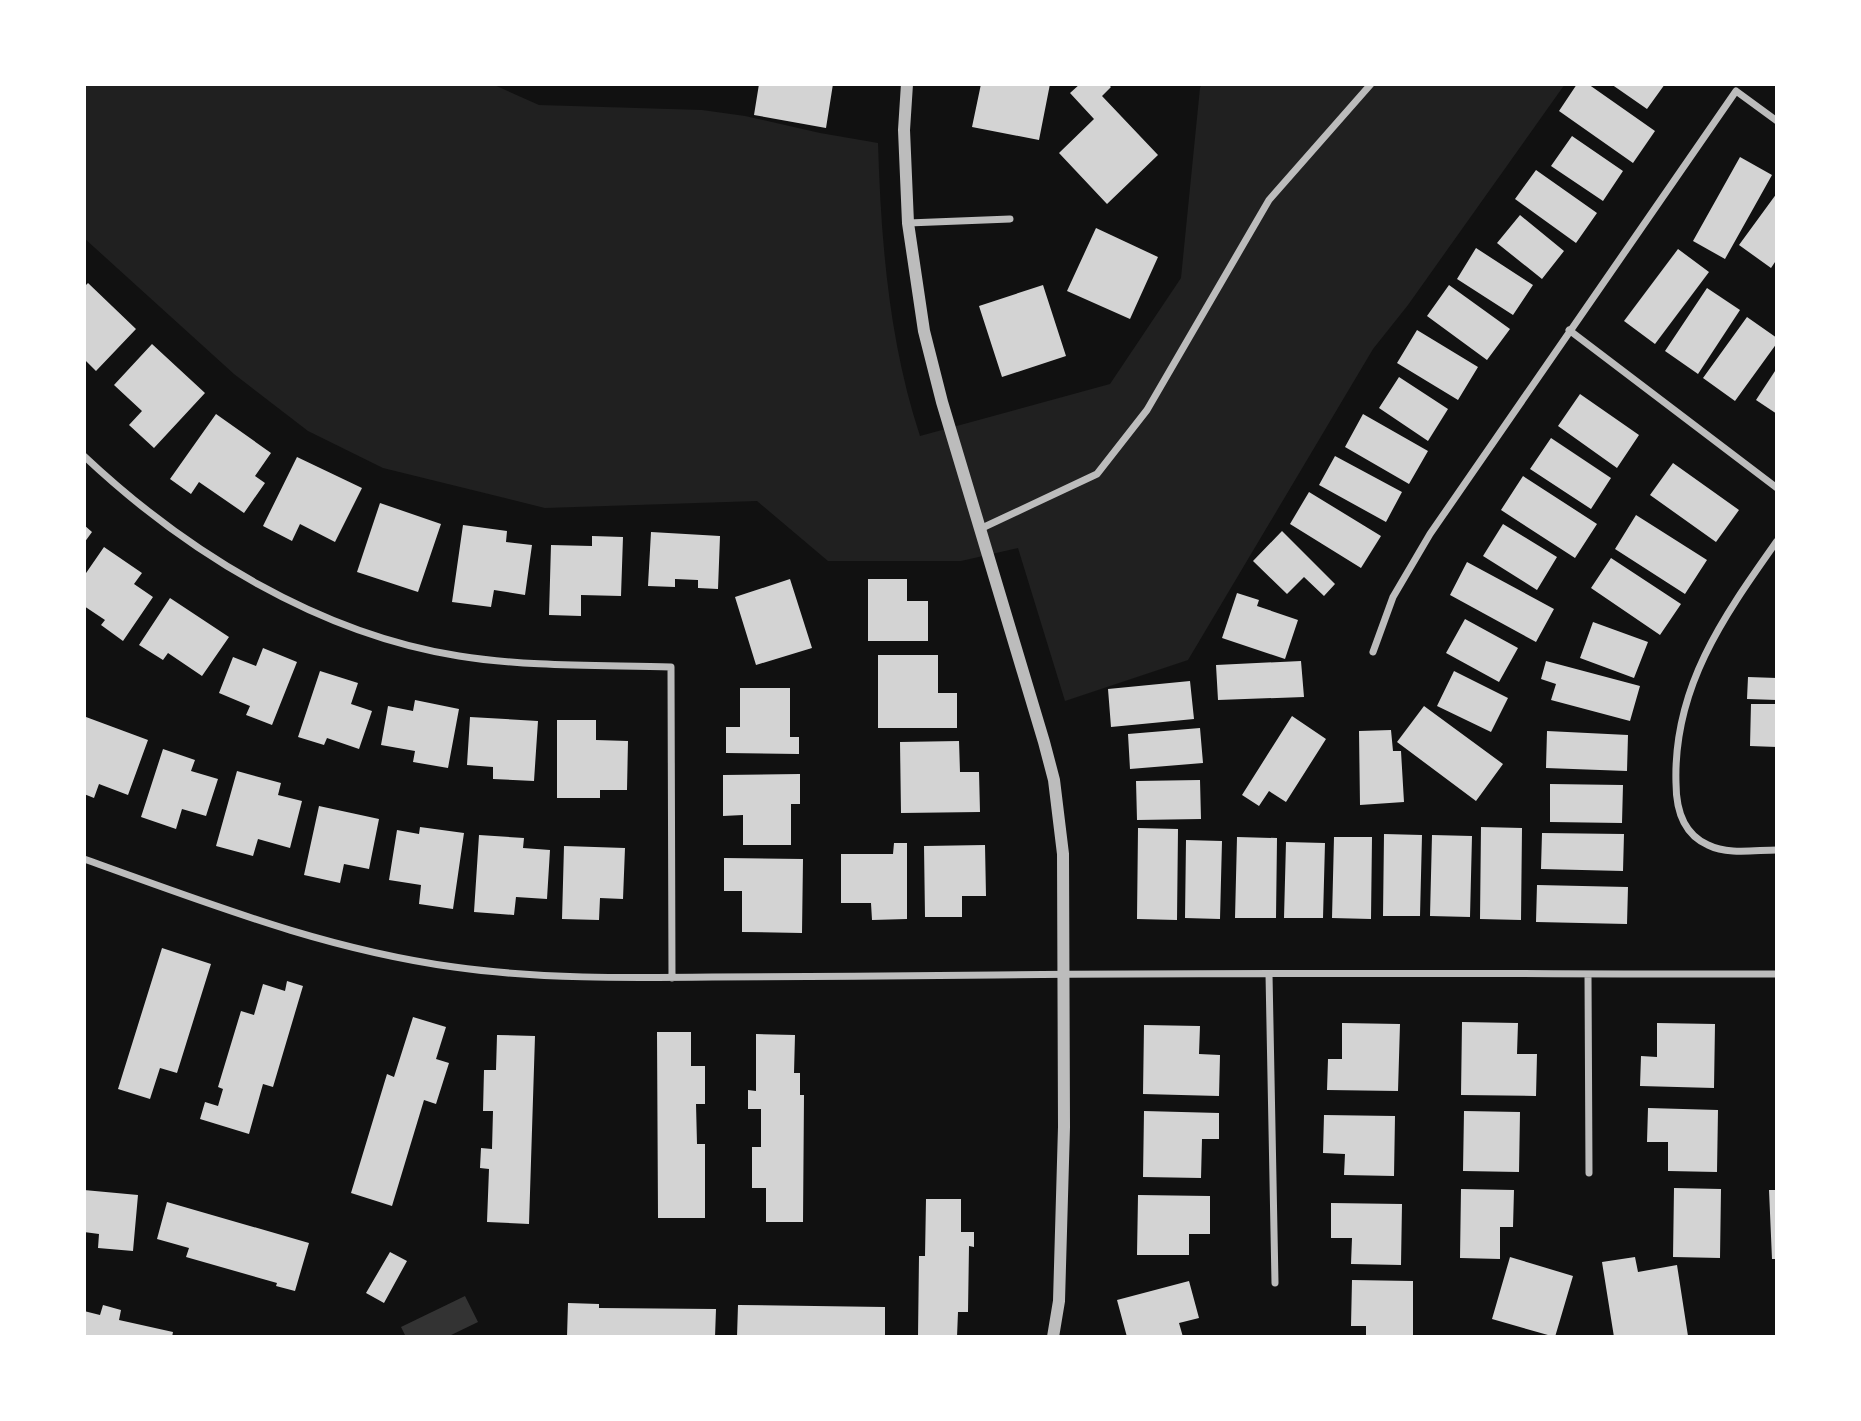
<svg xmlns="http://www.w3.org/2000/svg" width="1861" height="1421" viewBox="0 0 1861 1421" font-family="Commissioner,sans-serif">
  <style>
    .green { fill: #202020 }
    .water { fill: #333 }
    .building { fill: #d3d3d3 }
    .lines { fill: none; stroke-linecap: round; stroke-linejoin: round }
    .minor { stroke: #bcbcbc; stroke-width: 7 }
    .tertiary { stroke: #bcbcbc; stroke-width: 12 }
  </style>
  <rect width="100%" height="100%" fill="#111"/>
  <!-- green -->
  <path class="green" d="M 84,84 L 492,84 L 539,105 L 702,110 L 745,116 L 820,133 L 878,143 C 881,242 889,342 920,436 L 1110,384 L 1181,278 L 1200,88 L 1202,84 L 1565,84 L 1408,305 L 1373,349 L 1188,660 L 1065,701 L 1018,548 L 961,561 L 828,561 L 757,501 L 545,508 L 383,468 L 308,431 L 234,374 L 84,238 Z"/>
  <!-- water -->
  <path class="water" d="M 465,1296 L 478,1322 L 447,1337 L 406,1337 L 401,1327 Z"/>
  <!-- building -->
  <path class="building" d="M 759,84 L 833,84 L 826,128 L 754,115 Z
    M 981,84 L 1050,84 L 1039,140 L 972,127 Z
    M 1080,84 L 1108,84 L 1111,87 L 1102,96 L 1158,155 L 1107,204 L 1059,153 L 1094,119 L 1070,93 Z
    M 1577,84 L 1588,84 L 1655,131 L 1633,163 L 1559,111 Z
    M 1611,84 L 1665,84 L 1647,109 Z
    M 1572,136 L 1623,171 L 1603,201 L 1551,166 Z
    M 1740,157 L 1772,175 L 1725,259 L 1693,241 Z
    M 1536,170 L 1597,213 L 1576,243 L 1515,199 Z
    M 1777,193 L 1777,259 L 1771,268 L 1739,245 Z
    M 1520,215 L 1564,251 L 1542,279 L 1497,243 Z
    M 1096,228 L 1158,257 L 1130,319 L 1067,291 Z
    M 1476,248 L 1533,285 L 1513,315 L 1457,279 Z
    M 1678,249 L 1709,272 L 1655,344 L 1624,321 Z
    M 88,283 L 136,329 L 96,371 L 84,359 L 84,287 Z
    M 1043,285 L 1066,356 L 1002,377 L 979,306 Z
    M 1449,285 L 1510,329 L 1487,360 L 1427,316 Z
    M 1707,288 L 1740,310 L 1698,374 L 1665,351 Z
    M 1747,317 L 1777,338 L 1777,343 L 1735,401 L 1703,378 Z
    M 1417,330 L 1478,367 L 1458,400 L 1397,363 Z
    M 152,344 L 205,393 L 154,448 L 129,425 L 142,411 L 114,385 Z
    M 1777,368 L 1777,414 L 1756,400 Z
    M 1399,377 L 1448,409 L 1428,441 L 1379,408 Z
    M 1580,394 L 1639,435 L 1617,468 L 1558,426 Z
    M 216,414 L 271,453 L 255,476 L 265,483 L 244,513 L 199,482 L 191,494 L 170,479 Z
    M 1363,414 L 1428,451 L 1409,484 L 1345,447 Z
    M 1551,438 L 1611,478 L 1591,509 L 1530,469 Z
    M 1335,456 L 1402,492 L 1386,522 L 1319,485 Z
    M 297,457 L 362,488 L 335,542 L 300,524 L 292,541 L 263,526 Z
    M 1673,463 L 1739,510 L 1716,542 L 1650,495 Z
    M 1523,476 L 1597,524 L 1575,558 L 1501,510 Z
    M 1309,492 L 1381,536 L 1361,568 L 1290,524 Z
    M 380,503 L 441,524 L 418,592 L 357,572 Z
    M 1636,515 L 1707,560 L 1685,594 L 1615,549 Z
    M 1503,524 L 1557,557 L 1537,590 L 1483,556 Z
    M 84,525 L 92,532 L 84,543 Z
    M 463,525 L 507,531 L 506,542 L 532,545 L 525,595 L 494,590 L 491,607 L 452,602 Z
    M 1282,531 L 1335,584 L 1324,596 L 1304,577 L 1287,594 L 1253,561 Z
    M 651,532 L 720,536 L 718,589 L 698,588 L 698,580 L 675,579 L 675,587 L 648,586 Z
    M 592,536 L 623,537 L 621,596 L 581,595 L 581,616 L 549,615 L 551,545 L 592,546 Z
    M 104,547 L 142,573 L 134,584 L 153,597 L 123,641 L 101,625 L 105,620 L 84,606 L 84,576 Z
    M 1611,558 L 1681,604 L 1660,635 L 1591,588 Z
    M 1467,562 L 1554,609 L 1536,642 L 1450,595 Z
    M 790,579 L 812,648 L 756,665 L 735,597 Z
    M 868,579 L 907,579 L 907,601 L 928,601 L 928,641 L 868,641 Z
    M 1237,593 L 1259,600 L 1257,606 L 1298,620 L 1285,659 L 1222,638 Z
    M 170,598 L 229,637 L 202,676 L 168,653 L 163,660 L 139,645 Z
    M 1465,619 L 1518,648 L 1499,682 L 1446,653 Z
    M 1593,622 L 1648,642 L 1634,678 L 1580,658 Z
    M 263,648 L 297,662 L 272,725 L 246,715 L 250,706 L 219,693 L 233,657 L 256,666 Z
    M 878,655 L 938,655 L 938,693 L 957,693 L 957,728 L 878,728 Z
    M 1301,661 L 1304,697 L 1218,700 L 1216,665 Z
    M 1546,661 L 1640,686 L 1630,721 L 1551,700 L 1556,684 L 1541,679 Z
    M 320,671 L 358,683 L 351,704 L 372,711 L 359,749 L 327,738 L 324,745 L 298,737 Z
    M 1454,671 L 1508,698 L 1491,732 L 1437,706 Z
    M 1748,677 L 1777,678 L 1777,700 L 1747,699 Z
    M 1190,681 L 1194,719 L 1111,727 L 1108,689 Z
    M 740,688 L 790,688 L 790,737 L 799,737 L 799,754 L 726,753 L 726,727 L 740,727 Z
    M 415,700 L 459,709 L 448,768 L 413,762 L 415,751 L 381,745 L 388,706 L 413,711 Z
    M 1751,704 L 1775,704 L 1777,747 L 1750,746 Z
    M 1424,706 L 1503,764 L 1476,801 L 1397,742 Z
    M 1292,716 L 1326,739 L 1286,802 L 1269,791 L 1259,806 L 1242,795 Z
    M 86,717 L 148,740 L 128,795 L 99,784 L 94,798 L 84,794 Z
    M 470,717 L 538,721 L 534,781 L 493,779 L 493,767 L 467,765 Z
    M 557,720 L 596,720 L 596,740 L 628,741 L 627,790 L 600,790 L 600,798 L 557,798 Z
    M 1200,728 L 1203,763 L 1130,769 L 1128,734 Z
    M 1391,730 L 1393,751 L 1401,751 L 1404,802 L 1360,805 L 1359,731 Z
    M 1547,731 L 1628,735 L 1627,771 L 1546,768 Z
    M 959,741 L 960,772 L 979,772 L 980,812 L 901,813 L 900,742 Z
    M 163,749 L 195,760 L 191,771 L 218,779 L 206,816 L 182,809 L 176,829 L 141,817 Z
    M 237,771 L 281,783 L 278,795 L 302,801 L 290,848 L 258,839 L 253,856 L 216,846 Z
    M 800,774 L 800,804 L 791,804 L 791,845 L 743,845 L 743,815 L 723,816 L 723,775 Z
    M 1200,780 L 1201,819 L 1137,820 L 1136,781 Z
    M 1550,784 L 1623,785 L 1622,823 L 1550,822 Z
    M 319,806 L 379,819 L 369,869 L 344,864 L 340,883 L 304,875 Z
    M 420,827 L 464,833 L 453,909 L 419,904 L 421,885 L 389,880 L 397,830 L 419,834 Z
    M 1481,827 L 1522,828 L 1521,920 L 1480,919 Z
    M 1138,828 L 1178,829 L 1177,920 L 1137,919 Z
    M 1542,833 L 1624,834 L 1623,871 L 1541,869 Z
    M 1384,834 L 1422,835 L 1420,916 L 1383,916 Z
    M 479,835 L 524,838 L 523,848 L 550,850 L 547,899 L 516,897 L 514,915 L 474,912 Z
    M 1432,835 L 1472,836 L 1470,917 L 1430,916 Z
    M 1237,837 L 1277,838 L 1276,918 L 1235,918 Z
    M 1334,837 L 1372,837 L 1371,919 L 1332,918 Z
    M 1186,840 L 1222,841 L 1220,919 L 1185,918 Z
    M 1286,842 L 1325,843 L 1323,918 L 1284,918 Z
    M 894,843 L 907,843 L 907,919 L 872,920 L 871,903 L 841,903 L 841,854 L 893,854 Z
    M 985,845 L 986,896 L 962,896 L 962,917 L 925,917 L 924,846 Z
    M 564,846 L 625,848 L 623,899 L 600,898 L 599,920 L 562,919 Z
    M 724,858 L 803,859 L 802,933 L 742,932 L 742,891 L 724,891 Z
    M 1537,885 L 1628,887 L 1627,924 L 1536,922 Z
    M 162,948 L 211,964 L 177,1073 L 160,1068 L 150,1099 L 118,1089 Z
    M 287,981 L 303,986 L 273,1087 L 263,1084 L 249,1134 L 200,1119 L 205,1102 L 218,1106 L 223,1089 L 218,1087 L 241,1011 L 254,1015 L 263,984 L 285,991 Z
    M 413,1017 L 446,1027 L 436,1059 L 449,1063 L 436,1104 L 424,1100 L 392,1206 L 351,1193 L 387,1074 L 394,1077 Z
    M 1462,1022 L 1518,1023 L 1517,1054 L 1537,1054 L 1536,1096 L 1461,1095 Z
    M 1342,1023 L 1400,1024 L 1398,1091 L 1327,1090 L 1328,1059 L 1342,1059 Z
    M 1657,1023 L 1715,1024 L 1714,1088 L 1640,1086 L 1641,1056 L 1657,1057 Z
    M 1144,1025 L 1200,1026 L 1199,1054 L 1220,1055 L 1219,1096 L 1143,1094 Z
    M 657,1032 L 691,1032 L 691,1066 L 705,1066 L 705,1104 L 696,1104 L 697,1144 L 705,1144 L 705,1218 L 658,1218 Z
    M 756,1034 L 795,1035 L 794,1073 L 800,1073 L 800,1095 L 804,1095 L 803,1222 L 766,1222 L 766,1188 L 752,1188 L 752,1147 L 761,1147 L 761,1109 L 748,1109 L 748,1090 L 756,1091 Z
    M 497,1035 L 535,1036 L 529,1224 L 487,1222 L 489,1169 L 480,1168 L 481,1148 L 492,1149 L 493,1111 L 483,1111 L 484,1070 L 496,1070 Z
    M 1648,1108 L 1718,1110 L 1717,1172 L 1668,1171 L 1668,1142 L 1647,1142 Z
    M 1144,1111 L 1219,1113 L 1219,1139 L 1202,1139 L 1201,1178 L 1143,1177 Z
    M 1464,1111 L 1520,1112 L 1519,1172 L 1463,1171 Z
    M 1324,1115 L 1395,1116 L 1394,1176 L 1344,1175 L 1345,1154 L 1323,1153 Z
    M 1674,1188 L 1721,1189 L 1720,1258 L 1673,1257 Z
    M 1461,1189 L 1514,1190 L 1513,1227 L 1500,1227 L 1500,1259 L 1460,1258 Z
    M 84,1190 L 138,1195 L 133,1251 L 98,1248 L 99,1234 L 84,1232 Z
    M 1769,1190 L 1777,1190 L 1777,1259 L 1772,1259 Z
    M 1138,1195 L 1210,1196 L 1210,1234 L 1189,1234 L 1189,1255 L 1137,1255 Z
    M 926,1199 L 961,1199 L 961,1232 L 974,1232 L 974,1247 L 969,1246 L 968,1312 L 958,1312 L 957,1337 L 918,1337 L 919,1256 L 925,1256 Z
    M 167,1202 L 309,1243 L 295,1291 L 276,1286 L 277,1283 L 186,1257 L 189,1248 L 157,1239 Z
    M 1331,1203 L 1402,1204 L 1401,1265 L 1351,1264 L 1352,1238 L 1331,1238 Z
    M 390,1252 L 407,1261 L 384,1303 L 366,1293 Z
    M 1510,1257 L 1573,1276 L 1555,1337 L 1492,1319 Z
    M 1635,1257 L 1638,1272 L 1677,1265 L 1688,1336 L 1614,1337 L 1602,1262 Z
    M 1352,1280 L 1413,1281 L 1413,1337 L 1366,1337 L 1366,1326 L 1351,1326 Z
    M 1189,1281 L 1199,1318 L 1179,1323 L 1183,1337 L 1127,1337 L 1117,1300 Z
    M 568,1303 L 599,1304 L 599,1308 L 716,1309 L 715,1337 L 567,1337 Z
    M 103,1305 L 121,1310 L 119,1320 L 173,1332 L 172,1337 L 84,1337 L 84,1311 L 100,1315 Z
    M 738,1305 L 885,1307 L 885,1337 L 737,1337 Z"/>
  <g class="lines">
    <!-- minor -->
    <path class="minor" d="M 908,223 L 1010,219
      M 1569,330 L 1777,488
      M 84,456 C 186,552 319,634 459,656 C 528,667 600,665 671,667 L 672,978
      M 982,528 L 1097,474 L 1147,410 L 1269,200 L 1371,84
      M 1777,541 C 1724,616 1673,687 1676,783 C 1676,808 1683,834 1708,845 C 1728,855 1755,850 1777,850
      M 1373,652 L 1393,597 L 1430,534 L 1736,91 L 1777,121
      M 84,859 C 208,903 323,949 454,967 C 539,979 626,978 712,977 C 806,977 901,976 995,975 C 1256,972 1516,974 1777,974
      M 1269,974 L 1275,1283
      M 1588,974 L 1589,1173"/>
    <!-- tertiary -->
    <path class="tertiary" d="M 907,84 L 904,130 L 908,223 L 924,331 L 942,402 L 1044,742 L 1054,780 L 1063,854 L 1064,1127 L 1059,1301 L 1053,1337"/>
  </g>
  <!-- border -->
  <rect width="1861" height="1421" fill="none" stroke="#ffffff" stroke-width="172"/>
</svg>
